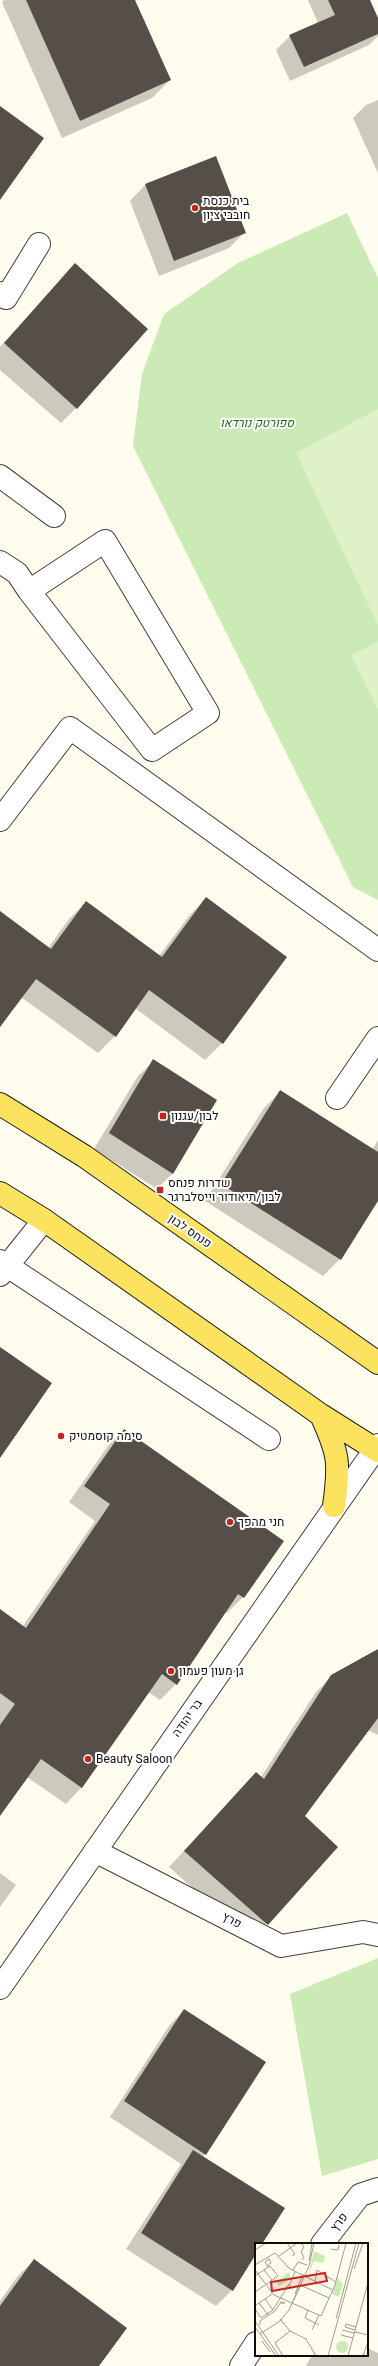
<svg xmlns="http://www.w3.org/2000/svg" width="378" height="2366" viewBox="0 0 378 2366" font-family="Georgia,Heebo,serif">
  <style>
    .green { fill: #cceab5 }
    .pitch { fill: #dff1c7 }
    .shadow { fill: #0003 }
    .building { fill: #564f49 }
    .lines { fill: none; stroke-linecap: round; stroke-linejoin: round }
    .minor-casing { stroke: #404040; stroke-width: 24 }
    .major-casing { stroke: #1e1e1e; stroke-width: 24 }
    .minor { stroke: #fff; stroke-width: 22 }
    .major { stroke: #fce35f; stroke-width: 22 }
    .poi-dot { fill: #c12621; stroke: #fff; stroke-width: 1.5 }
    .labels { text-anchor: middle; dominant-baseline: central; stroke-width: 4; stroke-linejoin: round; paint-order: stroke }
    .poi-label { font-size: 12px; fill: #0d0d0d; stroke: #fff; text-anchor: start }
    .park-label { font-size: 12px; font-style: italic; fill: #25661b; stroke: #fff }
    .street-label { font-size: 12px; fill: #0d0d0d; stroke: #fff }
    .inset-road { fill: none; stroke: #9e9d93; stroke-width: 1 }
    .view { fill: #c12621; fill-opacity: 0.15; stroke: #c12621; stroke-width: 2 }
    .inset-edge { fill: none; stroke: #0d0d0d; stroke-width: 2 }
  </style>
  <rect width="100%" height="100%" fill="#fffded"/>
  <!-- green -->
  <path class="green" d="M 347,213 L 378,278 L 378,900 L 353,887 L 133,446 L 142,374 L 164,314 L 238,263 Z
    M 378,1958 L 378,2159 L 322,2176 L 290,1994 Z"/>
  <!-- pitch -->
  <path class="pitch" d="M 378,409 L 378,625 L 296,453 Z
    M 378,642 L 378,710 L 351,655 Z"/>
  <!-- shadow -->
  <path class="shadow" d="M 4,0 L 134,0 L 170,80 L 152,98 L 62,138 L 2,2 Z
    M 308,0 L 369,0 L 378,20 L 378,36 L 369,45 L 290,81 L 276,50 L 290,36 L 318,23 Z
    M 378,100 L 378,173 L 353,118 L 366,105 Z
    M 215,158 L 245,232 L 229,248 L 159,276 L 130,201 L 145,185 Z
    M 75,265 L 76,408 L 61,423 L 0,370 L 0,347 Z
    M 206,898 L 222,1043 L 205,1060 L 135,1008 L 115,1036 L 98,1053 L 21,997 L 0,1026 L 0,912 L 48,948 L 69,919 L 86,902 L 159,956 L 189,916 Z
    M 154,1061 L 173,1173 L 157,1189 L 94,1149 L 138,1076 Z
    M 281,1091 L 372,1150 L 378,1140 L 378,1199 L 340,1259 L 323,1276 L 205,1201 L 264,1108 Z
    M 124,1430 L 243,1597 L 227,1613 L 225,1612 L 176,1684 L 160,1700 L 148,1692 L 82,1787 L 66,1804 L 27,1777 L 0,1814 L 0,1624 L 23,1626 L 95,1521 L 69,1502 L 108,1446 Z
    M 378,1650 L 378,1735 L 368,1730 L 303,1816 L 337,1847 L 251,1940 L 169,1867 L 256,1773 L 261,1777 L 316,1692 L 332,1676 Z
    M 0,1873 L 16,1885 L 0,1907 Z
    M 184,2010 L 205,2154 L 203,2157 L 261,2244 L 256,2244 L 256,2252 L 232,2290 L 216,2306 L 126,2249 L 181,2164 L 110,2117 L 169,2026 Z
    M 34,2260 L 98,2366 L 0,2366 L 0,2301 L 17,2277 Z
    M 367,2348 L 378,2353 L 378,2366 L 306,2366 L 312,2355 L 367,2355 Z"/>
  <!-- building -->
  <path class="building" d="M 26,0 L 135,0 L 171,80 L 80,121 Z
    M 328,0 L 370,0 L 378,18 L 378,34 L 304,67 L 289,35 L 335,15 Z
    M 0,106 L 44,138 L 0,200 Z
    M 216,156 L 246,233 L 174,261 L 145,184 Z
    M 75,263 L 148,329 L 77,409 L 4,343 Z
    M 206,897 L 287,957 L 223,1044 L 149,990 L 116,1037 L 36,979 L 0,1027 L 0,911 L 51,949 L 86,901 L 162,957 Z
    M 153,1059 L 217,1100 L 173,1174 L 109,1133 Z
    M 280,1090 L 378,1152 L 378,1201 L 341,1260 L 221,1184 Z
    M 0,1347 L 52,1383 L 0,1458 Z
    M 124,1429 L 284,1541 L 244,1598 L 238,1594 L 177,1685 L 162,1674 L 82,1788 L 41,1759 L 0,1816 L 0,1725 L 15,1704 L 0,1693 L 0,1609 L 26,1628 L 110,1504 L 84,1486 Z
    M 378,1649 L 378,1718 L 305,1816 L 338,1847 L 268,1925 L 184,1851 L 256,1772 L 264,1779 L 331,1675 Z
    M 184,2009 L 266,2062 L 206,2155 L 124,2101 Z
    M 193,2150 L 285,2208 L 262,2244 L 256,2244 L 256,2254 L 233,2291 L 141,2233 Z
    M 34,2259 L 127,2328 L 99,2366 L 0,2366 L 0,2306 Z"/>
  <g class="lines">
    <!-- minor casing -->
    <g class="minor-casing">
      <path id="minor" d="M 0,293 L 6,298 L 39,244
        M 0,476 L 54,516
        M 0,562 L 17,573 L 29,591 L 152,750 L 208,713 L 105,541 L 29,591
        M 0,820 L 70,728 L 378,950
        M 337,1098 L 378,1038
        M 0,1261 L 269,1439
        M 0,1275 L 44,1220
        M 95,1851 L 281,1946 L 363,1932 L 378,1935
        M 0,1988 L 378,1445
        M 322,2244 L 360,2195 L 378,2189
        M 241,2366 L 256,2343"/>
    </g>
    <!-- major casing -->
    <g class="major-casing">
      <path id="major" d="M 0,1104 L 84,1156 L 378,1363
        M 0,1193 L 44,1220 L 321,1415 L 378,1451
        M 321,1415 C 339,1454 340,1463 334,1506"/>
    </g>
    <!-- minor -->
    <use href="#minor" class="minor"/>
    <!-- major -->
    <use href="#major" class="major"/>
  </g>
  <!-- markers -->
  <g class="poi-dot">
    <circle cx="195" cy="208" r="4"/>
    <rect x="159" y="1112" width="8" height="8" rx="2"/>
    <rect x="156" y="1186" width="8" height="8" rx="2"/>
    <circle cx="61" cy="1436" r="4"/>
    <circle cx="230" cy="1522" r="4"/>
    <circle cx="171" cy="1671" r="4"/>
    <circle cx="88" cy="1759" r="4"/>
  </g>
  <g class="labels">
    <!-- poi labels -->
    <g class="poi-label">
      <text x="203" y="201">בית כנסת<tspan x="203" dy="14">חובבי ציון</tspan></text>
      <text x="171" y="1116">לבון/עגנון</text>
      <text x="168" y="1183">שדרות פנחס<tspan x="168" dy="14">לבון/תיאודור וייסלברגר</tspan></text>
      <text x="69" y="1436">סימה קוסמטיק</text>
      <text x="238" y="1522">חני מהפך</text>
      <text x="179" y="1671">גן מעון פעמון</text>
      <text x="96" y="1759">Beauty Saloon</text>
    </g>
    <!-- park labels -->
    <g class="park-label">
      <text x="257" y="423">ספורטק נורדאו</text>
    </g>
    <!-- street labels -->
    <g class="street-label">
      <text transform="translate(190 1231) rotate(35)">פנחס לבון</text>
      <text transform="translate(187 1718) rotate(-55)">בר יהודה</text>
      <text transform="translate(232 1920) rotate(28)">פרץ</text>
      <text transform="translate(339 2222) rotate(-52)">פרץ</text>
    </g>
  </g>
  <!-- overview -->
  <g transform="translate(255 2243)">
    <rect width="113" height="113" fill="#fffded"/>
    <path d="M 59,8 L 70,13 L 68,20 L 59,18 L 53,32 ZM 34,29 L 36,36 L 24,43 L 21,39 ZM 83,35 L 88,41 L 84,54 L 77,51 ZM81 104a6 6 0 1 1 12 0a6 6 0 1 1-12 0Z" fill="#cceab5"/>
    <path class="inset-road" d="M 32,0 L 40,11 L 37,13M 46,0 L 49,4 L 46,9 L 49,14 L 47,17M 76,6 L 83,7 L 84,2M 0,7 L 11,0M 24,13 L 42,0M 54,18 L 57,1M 0,22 L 20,10 L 35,26 L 78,47M 12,23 L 16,20 L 14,16 L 10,19 L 13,24M 99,26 L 108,0M 0,27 L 19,52 L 66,73 L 80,42 L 91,0M 9,27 L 17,37M 38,27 L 43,19 L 52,22M 0,33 L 15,23 L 23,33 L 0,49M 60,38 L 62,27 L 81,39M 45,42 L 74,55M 38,45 L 34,43 L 40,29M 40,51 L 48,31M 10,56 L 18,67M 38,58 L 46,42M 4,60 L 13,72M 0,63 L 17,51M 0,66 L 6,75 L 18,67 L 34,41M 53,67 L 50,75 L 64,82M 25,76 L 35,88 L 51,96 L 61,113M 81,76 L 101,0M 0,78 L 24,113M 5,82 L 5,78 L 20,68 L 26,59 L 30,60 L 25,60M 0,84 L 21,113M 57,87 L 64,72M 87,87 L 99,90M 100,87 L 90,84 L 91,81 L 101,84M 100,89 L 113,92M 5,91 L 25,78 L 34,67 L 54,23 L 59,0M 86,92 L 98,95M 7,98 L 15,109M 28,113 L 20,100 L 35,88M 73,113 L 104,0M 93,113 L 113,40M 108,113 L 113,99"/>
    <path class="view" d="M 70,30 L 72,38 L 17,48 L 16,39 Z"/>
    <rect width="113" height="113" class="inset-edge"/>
  </g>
</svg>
